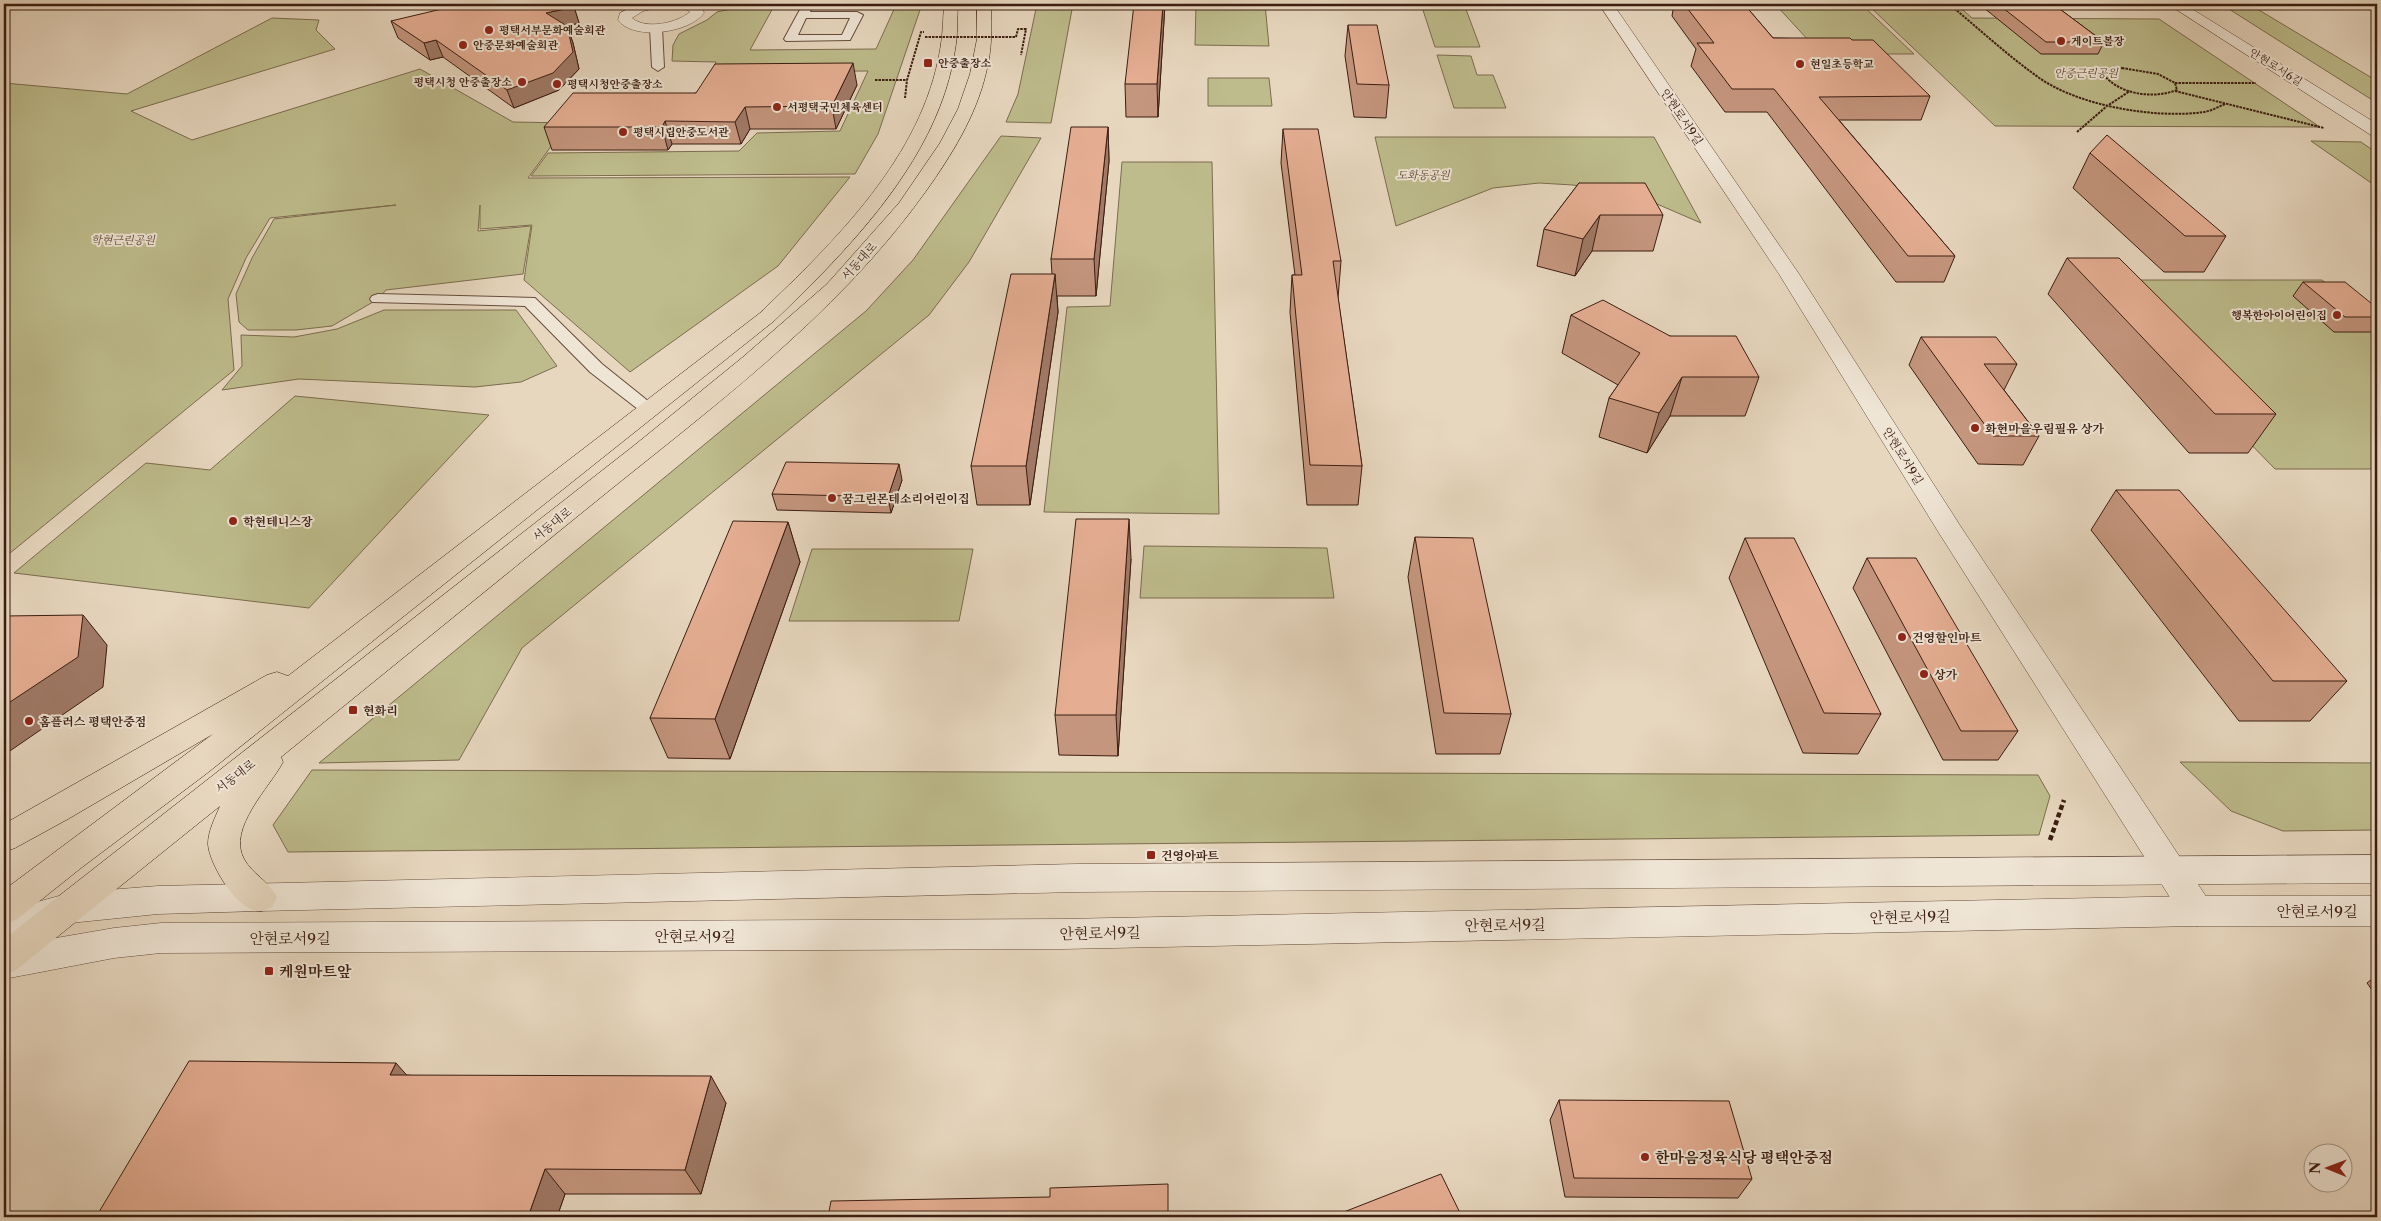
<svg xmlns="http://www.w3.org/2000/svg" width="2381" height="1221" viewBox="0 0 2381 1221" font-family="'Libre Caslon Text','Noto Serif KR',serif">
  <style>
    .green { fill: #bebc8c; stroke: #7c6c4e }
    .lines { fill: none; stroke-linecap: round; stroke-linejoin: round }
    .service-casing { stroke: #664c3c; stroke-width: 2 }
    .minor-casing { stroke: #664c3c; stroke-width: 1 }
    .tertiary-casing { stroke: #664c3c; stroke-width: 1 }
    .primary-casing { stroke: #3b1d11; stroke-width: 1 }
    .path-far1 { stroke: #3b1d11; stroke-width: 2; stroke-dasharray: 2.5 1; stroke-linecap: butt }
    .path { stroke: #3b1d11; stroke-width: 4.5; stroke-dasharray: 5 3; stroke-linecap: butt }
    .service { fill: #efe5d5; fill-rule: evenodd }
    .minor { fill: #efe5d5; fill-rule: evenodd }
    .tertiary { fill: #efe5d5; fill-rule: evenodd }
    .primary { fill: #e7d7bf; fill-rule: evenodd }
    .path-bridge { stroke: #3b1d11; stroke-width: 2; stroke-dasharray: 2.5 1; stroke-linecap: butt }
    .wall { fill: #c5967e; stroke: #3b1d11 }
    .shaded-wall { fill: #a07a67; stroke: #3b1d11 }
    .building { fill: #e5ae93; stroke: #3b1d11 }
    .poi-dot { fill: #8f2418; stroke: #efe5d5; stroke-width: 2 }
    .labels { text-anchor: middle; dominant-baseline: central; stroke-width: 4; stroke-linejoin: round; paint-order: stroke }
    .far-poi-label { font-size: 11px; font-weight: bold; fill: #3b1d11; stroke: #efe5d5; text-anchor: start }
    .far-street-label { font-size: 11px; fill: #3b1d11; stroke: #efe5d5 }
    .far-park-label { font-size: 11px; font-style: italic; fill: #5c4530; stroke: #efe5d5 }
    .street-label { font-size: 12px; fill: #3b1d11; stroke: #efe5d5 }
    .poi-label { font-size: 12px; font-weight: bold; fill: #3b1d11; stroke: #efe5d5; text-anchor: start }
    .near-street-label { font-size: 15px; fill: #3b1d11; stroke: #efe5d5 }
    .near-poi-label { font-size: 15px; font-weight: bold; fill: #3b1d11; stroke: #efe5d5; text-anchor: start }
  </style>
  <rect width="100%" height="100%" fill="#e7d7bf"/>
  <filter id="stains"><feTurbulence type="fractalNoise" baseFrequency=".004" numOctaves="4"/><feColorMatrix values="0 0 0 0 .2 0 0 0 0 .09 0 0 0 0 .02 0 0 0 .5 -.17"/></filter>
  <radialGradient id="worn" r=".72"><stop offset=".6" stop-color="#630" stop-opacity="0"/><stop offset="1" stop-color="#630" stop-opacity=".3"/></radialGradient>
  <!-- green -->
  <path class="green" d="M 821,4 L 922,4 L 878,134 L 855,174 L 531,176 L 548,153 L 739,151 L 757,133 L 840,131 L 868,71 L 712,72 L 716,62 L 672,61 L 673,45 L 679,34 L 707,20 L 717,12 L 735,8 L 774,6 L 750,50 L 876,49 L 896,5 L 824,7 Z
    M 1037,4 L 1073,4 L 1051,123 L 1006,122 L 1018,94 Z
    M 1196,4 L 1265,4 L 1269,46 L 1195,45 Z
    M 1421,4 L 1464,4 L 1480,47 L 1435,47 Z
    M 1775,4 L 1861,4 L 1914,54 L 1821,54 Z
    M 1867,4 L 1956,4 L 1972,18 L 2159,19 L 2320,127 L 1995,126 Z
    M 2221,4 L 2249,4 L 2377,81 L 2377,103 Z
    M 272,18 L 319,20 L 316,30 L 335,49 L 131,111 L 192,140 L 420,69 L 513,122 L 568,123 L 528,178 L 850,177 L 778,266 L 630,372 L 524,280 L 532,225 L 480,229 L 480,205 L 478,231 L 531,226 L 523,274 L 386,290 L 378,299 L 332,326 L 296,330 L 248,330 L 239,322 L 236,294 L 252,258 L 274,219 L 396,205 L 270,218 L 246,258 L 228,299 L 234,370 L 4,558 L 4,83 L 127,94 Z
    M 1437,55 L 1471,56 L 1477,75 L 1493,75 L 1506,108 L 1454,108 Z
    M 1208,78 L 1269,78 L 1272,106 L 1208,106 Z
    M 1001,136 L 1041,138 L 969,262 L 929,315 L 522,648 L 459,760 L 319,763 L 866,311 L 913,260 Z
    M 1375,137 L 1654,137 L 1701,223 L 1643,198 L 1573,185 L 1539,183 L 1493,188 L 1396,226 Z
    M 2311,141 L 2361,142 L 2377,153 L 2377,187 Z
    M 1122,162 L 1212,162 L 1219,514 L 1044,512 L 1067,307 L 1110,306 Z
    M 2091,280 L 2322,280 L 2377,325 L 2377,469 L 2275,469 Z
    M 384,310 L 516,310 L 557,366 L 521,382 L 475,387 L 299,379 L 222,390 L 242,366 L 241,335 L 294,337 L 337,329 Z
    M 295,396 L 489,415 L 309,608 L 14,573 L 146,463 L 210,470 Z
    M 1144,546 L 1327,548 L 1334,598 L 1140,598 Z
    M 812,549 L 973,549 L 959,621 L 789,621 Z
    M 2180,762 L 2377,763 L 2377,830 L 2283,831 L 2231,811 Z
    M 312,770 L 2038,775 L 2050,796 L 2039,835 L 288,852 L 273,825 Z"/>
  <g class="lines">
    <!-- service casing -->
    <g class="service-casing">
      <path id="service" d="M 803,4 L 813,4 L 810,12 L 857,12 L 863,15 L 850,40 L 786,41 L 784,39 ZM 806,18 L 850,18 L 842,35 L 798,35 Z
        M 656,25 L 662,28 L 664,67 L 658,71 L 652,67 L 650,28 Z
        M 378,294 L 535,298 L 602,364 L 658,409 L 655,413 L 643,413 L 590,372 L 525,306 L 372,302 L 370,299 L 372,296 Z"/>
    </g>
    <!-- minor casing -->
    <g class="minor-casing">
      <path id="minor" d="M 638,4 L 661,4 L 659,7 L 643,11 L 632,18 C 646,30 677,23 690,12 L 679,4 L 697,4 L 702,6 L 704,13 C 690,33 633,41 618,20 L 620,13 Z
        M 1599,4 L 1613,4 L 1799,274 L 1961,527 L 2209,901 L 2214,911 L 2209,921 L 2197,926 L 2185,921 L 1939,533 L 1779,274 Z"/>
    </g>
    <!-- tertiary casing -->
    <g class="tertiary-casing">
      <path id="tertiary" d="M 2168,4 L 2184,4 L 2377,124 L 2377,136 L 2371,135 Z
        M 2377,855 L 2377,883 L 1077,892 L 260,911 L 158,914 L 70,923 L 4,941 L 4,911 L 70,893 L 158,886 L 1077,864 Z
        M 2197,896 L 2377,896 L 2377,926 L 2197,926 L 1062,949 L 161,953 L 114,958 L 4,979 L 4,947 L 114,928 L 161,923 L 1062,919 Z"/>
    </g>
    <!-- primary casing -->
    <g class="primary-casing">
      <path id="primary" d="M 944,4 L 958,4 C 957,19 958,35 955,50 C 939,158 849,249 774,321 L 206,774 L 81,868 L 16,920 L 4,925 L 4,890 L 213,734 L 68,819 L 15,848 L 4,852 L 4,824 L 267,675 L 277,672 L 288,676 L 760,313 C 835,241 922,157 940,50 C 943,35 943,19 944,4 Z
        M 977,4 L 991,4 C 992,28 992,50 986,73 C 976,116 951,156 926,191 C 835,319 704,413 584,511 C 483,593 382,675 281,757 L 283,762 C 270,787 227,828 244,859 C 252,874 269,881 277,897 L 272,907 C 269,908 264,911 261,911 C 238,913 209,864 208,844 C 208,831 215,818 220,806 L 16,970 L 4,975 L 4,939 L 636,444 L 743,357 L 827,284 L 899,203 L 940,143 L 958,109 L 970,74 L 977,39 Z"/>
    </g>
    <!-- path-far1 -->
    <path class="path-far1" d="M 1949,4 C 1978,28 2007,55 2038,77 C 2078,106 2156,119 2204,112 C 2211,111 2218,107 2225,104
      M 1016,37 L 1018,29 L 1026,29 L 1021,55
      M 2122,68 L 2158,74 L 2175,83 L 2177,90 C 2154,99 2120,95 2104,75 L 2106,72 Z
      M 875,80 L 907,80
      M 2175,83 L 2256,83
      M 2175,91 L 2324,128
      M 905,98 L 907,80 L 921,32 L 924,32
      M 2077,132 L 2107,106 L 2130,91"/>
    <!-- path -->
    <path class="path" d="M 2050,840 L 2064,800"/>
    <!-- service -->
    <use href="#service" class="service"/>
    <!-- minor -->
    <use href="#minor" class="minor"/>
    <!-- tertiary -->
    <use href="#tertiary" class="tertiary"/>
    <!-- primary -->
    <use href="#primary" class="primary"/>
    <!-- path-bridge -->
    <path class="path-bridge" d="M 925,37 L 1016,37"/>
  </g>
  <!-- wall -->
  <path class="wall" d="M 1165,4 L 1158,117 L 1126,117 L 1125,84 Z
    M 1668,4 L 1744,4 L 1773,38 L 1852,40 L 1930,96 L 1921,120 L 1839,120 L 1955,256 L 1944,282 L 1896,282 L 1767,112 L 1725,112 L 1691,66 L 1696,49 L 1672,16 L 1673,10 Z
    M 1979,4 L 2053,4 L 2104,42 L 2098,54 L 2041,54 Z
    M 574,7 L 579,23 L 567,26 L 573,43 L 579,69 L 559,90 L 514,108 L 443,57 L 430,60 L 398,38 L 391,21 Z
    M 1348,25 L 1389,85 L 1386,118 L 1354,117 L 1345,56 Z
    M 857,85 L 836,129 L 750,129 L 741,144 L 672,144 L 668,150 L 552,150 L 544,127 L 696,93 Z
    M 1108,127 L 1109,161 L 1096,296 L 1057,296 L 1058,312 L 1030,505 L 977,505 L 971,466 L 1052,274 L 1051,259 Z
    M 1283,129 L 1341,261 L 1338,298 L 1362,466 L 1358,505 L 1307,505 L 1290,312 L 1292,275 L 1295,275 L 1281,163 Z
    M 2090,153 L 2226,236 L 2204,272 L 2164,272 L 2073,188 Z
    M 1579,183 L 1663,215 L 1653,251 L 1592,251 L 1575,276 L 1537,266 L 1544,229 Z
    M 2067,258 L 2276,414 L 2248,453 L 2189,453 L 2048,294 Z
    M 2303,282 L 2377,308 L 2377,332 L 2334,332 L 2293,296 Z
    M 1571,315 L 1670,336 L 1759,377 L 1745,416 L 1670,416 L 1647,453 L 1599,437 L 1609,398 L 1618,385 L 1562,353 Z
    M 1921,337 L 2017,364 L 2004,390 L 2039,436 L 2023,465 L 1978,464 L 1909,365 Z
    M 902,480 L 891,513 L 777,510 L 772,494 Z
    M 2116,490 L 2347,681 L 2310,721 L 2239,721 L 2091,530 Z
    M 788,522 L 800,562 L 730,759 L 668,758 L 650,718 Z
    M 1415,537 L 1511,714 L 1500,754 L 1436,754 L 1408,577 Z
    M 1745,538 L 1881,714 L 1858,754 L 1803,753 L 1729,578 Z
    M 1867,558 L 2018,731 L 1998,760 L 1943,760 L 1853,588 Z
    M 1131,559 L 1118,756 L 1059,755 L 1055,715 Z
    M 2377,975 L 2377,997 L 2367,983 Z
    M 407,1075 L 726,1103 L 701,1194 L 565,1194 L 557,1217 L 96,1217 Z
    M 1559,1100 L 1752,1179 L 1738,1198 L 1565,1197 L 1550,1120 Z"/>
  <!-- shaded-wall -->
  <path class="shaded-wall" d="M 1163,4 L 1165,4 L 1158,117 L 1157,84 Z
    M 574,7 L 579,23 L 551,30 L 546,13 Z
    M 567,26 L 573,43 L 579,69 L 559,90 L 514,108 L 507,90 Z
    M 436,40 L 443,57 L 430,60 L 424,43 Z
    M 853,63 L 857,85 L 836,129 L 832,106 Z
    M 745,107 L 750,129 L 741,144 L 735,122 Z
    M 665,121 L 672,144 L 668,150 L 662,127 Z
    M 1108,127 L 1109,161 L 1096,296 L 1094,259 Z
    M 1600,215 L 1592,251 L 1575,276 L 1583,239 Z
    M 1055,274 L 1058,312 L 1030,505 L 1026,466 Z
    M 1682,377 L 1670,416 L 1647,453 L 1659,413 Z
    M 899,464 L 902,480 L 891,513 L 888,497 Z
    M 1129,519 L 1131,559 L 1118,756 L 1116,715 Z
    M 788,522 L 800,562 L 730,759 L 715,719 Z
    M 83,615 L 107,645 L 103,687 L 4,755 L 4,706 Z
    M 396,1063 L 419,1089 L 390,1075 Z
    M 711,1076 L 726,1103 L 701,1194 L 685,1170 Z
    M 545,1169 L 565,1194 L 557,1217 L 528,1217 Z"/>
  <!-- building -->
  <path class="building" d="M 463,4 L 570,4 L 574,7 L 546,13 L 567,26 L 573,52 L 553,73 L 507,90 L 436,40 L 424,43 L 391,21 Z
    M 1134,4 L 1163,4 L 1157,84 L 1125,84 Z
    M 1684,4 L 1744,4 L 1773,38 L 1850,38 L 1852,40 L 1873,40 L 1930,96 L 1819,97 L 1955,256 L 1908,256 L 1774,89 L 1732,89 L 1697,43 L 1714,43 Z
    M 1998,4 L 2053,4 L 2104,42 L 2046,42 Z
    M 1348,25 L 1377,25 L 1389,85 L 1357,84 Z
    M 853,63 L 832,106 L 745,107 L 735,122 L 665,121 L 662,127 L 544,127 L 573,93 L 696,93 L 715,64 Z
    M 1071,127 L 1108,127 L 1094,259 L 1051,259 Z
    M 1283,129 L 1318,129 L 1341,261 L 1333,261 L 1362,466 L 1310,465 L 1292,275 L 1302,275 Z
    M 2107,135 L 2226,236 L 2185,236 L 2090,153 Z
    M 1579,183 L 1645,183 L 1663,215 L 1600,215 L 1583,239 L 1544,229 Z
    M 2067,258 L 2119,258 L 2276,414 L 2215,414 Z
    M 1011,274 L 1055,274 L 1026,466 L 971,466 Z
    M 2303,282 L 2345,282 L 2377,308 L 2377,317 L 2345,317 Z
    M 1603,300 L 1670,336 L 1736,336 L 1759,377 L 1682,377 L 1659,413 L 1609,398 L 1640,353 L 1571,315 Z
    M 1921,337 L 1996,337 L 2017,364 L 1984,364 L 2039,436 L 1993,436 Z
    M 786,462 L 899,464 L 888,497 L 772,494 Z
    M 2116,490 L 2179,490 L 2347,681 L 2273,681 Z
    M 1076,519 L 1129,519 L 1116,715 L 1055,715 Z
    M 733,521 L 788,522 L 715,719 L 650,718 Z
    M 1415,537 L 1473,538 L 1511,714 L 1444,713 Z
    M 1745,538 L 1794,538 L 1881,714 L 1824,713 Z
    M 1867,558 L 1916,558 L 2018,731 L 1961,731 Z
    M 83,615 L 78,657 L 4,706 L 4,616 Z
    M 189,1061 L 396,1063 L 390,1075 L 711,1076 L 685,1170 L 545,1169 L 528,1217 L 96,1217 Z
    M 1559,1100 L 1729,1101 L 1752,1179 L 1574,1178 Z
    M 1441,1174 L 1462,1217 L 1331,1217 Z
    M 1168,1184 L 1168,1217 L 828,1217 L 831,1201 L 1050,1197 L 1050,1188 Z"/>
  <!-- markers -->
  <g class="poi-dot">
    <circle cx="489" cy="30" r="5"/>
    <circle cx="2061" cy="41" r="5"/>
    <circle cx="463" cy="45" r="5"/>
    <rect x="923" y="58" width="10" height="10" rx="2.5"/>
    <circle cx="1800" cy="64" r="5"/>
    <circle cx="522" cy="82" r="5"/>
    <circle cx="557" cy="84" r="5"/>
    <circle cx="777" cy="107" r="5"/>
    <circle cx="623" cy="132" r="5"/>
    <circle cx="2337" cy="315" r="5"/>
    <circle cx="1975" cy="428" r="5"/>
    <circle cx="832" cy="498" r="5"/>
    <circle cx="233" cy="521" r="5"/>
    <circle cx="1902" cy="637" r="5"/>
    <circle cx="1924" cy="674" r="5"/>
    <rect x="348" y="705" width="10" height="10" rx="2.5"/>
    <circle cx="29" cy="721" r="5"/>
    <rect x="1146" y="850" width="10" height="10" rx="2.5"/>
    <rect x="264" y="966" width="10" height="10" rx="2.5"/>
    <circle cx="1645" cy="1157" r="5"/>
  </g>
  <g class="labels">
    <!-- far-poi labels -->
    <g class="far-poi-label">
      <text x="499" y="30">평택서부문화예술회관</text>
      <text x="2071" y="41">게이트볼장</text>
      <text x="473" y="45">안중문화예술회관</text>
      <text x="938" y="63">안중출장소</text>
      <text x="1810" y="64">현일초등학교</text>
      <text x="512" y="82" text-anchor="end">평택시청 안중출장소</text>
      <text x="567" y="84">평택시청안중출장소</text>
      <text x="787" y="107">서평택국민체육센터</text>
      <text x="633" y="132">평택시립안중도서관</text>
      <text x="2327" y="315" text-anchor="end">행복한아이어린이집</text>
    </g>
    <!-- far-street labels -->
    <g class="far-street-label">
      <text transform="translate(2276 67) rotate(32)">안현로서6길</text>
    </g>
    <!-- far-park labels -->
    <g class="far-park-label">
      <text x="2086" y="73">안중근린공원</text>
      <text x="1423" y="175">도화동공원</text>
      <text x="123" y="240">학현근린공원</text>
    </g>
    <!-- street labels -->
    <g class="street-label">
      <text transform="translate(1682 117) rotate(56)">안현로서9길</text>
      <text transform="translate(859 261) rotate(-48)">서동대로</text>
      <text transform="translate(1903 456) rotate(58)">안현로서9길</text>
      <text transform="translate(552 524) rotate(-39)">서동대로</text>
      <text transform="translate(235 776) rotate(-38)">서동대로</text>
    </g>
    <!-- poi labels -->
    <g class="poi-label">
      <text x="1985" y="428">화현마을우림필유 상가</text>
      <text x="842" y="498">꿈그린몬테소리어린이집</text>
      <text x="243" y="521">학현테니스장</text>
      <text x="1912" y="637">건영할인마트</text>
      <text x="1934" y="674">상가</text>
      <text x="363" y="710">현화리</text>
      <text x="39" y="721">홈플러스 평택안중점</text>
      <text x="1161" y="855">건영아파트</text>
    </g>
    <!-- near-street labels -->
    <g class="near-street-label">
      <text x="2317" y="911">안현로서9길</text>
      <text transform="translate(1910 917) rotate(-1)">안현로서9길</text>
      <text transform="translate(1505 925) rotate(-1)">안현로서9길</text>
      <text transform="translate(1100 933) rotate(-1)">안현로서9길</text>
      <text x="695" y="936">안현로서9길</text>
      <text x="290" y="938">안현로서9길</text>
    </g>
    <!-- near-poi labels -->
    <g class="near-poi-label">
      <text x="279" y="971">케원마트앞</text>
      <text x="1655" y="1157">한마음정육식당 평택안중점</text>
    </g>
  </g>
  <!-- margin -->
  <rect width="2381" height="1221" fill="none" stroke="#e7d7bf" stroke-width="20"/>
  <rect x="5" y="5" width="2371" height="1211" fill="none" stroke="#3b1d11" stroke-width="2.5"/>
  <rect x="10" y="10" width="2361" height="1201" fill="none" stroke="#3b1d11"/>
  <!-- north arrow -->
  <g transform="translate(2328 1168) rotate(271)"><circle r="24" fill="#efe5d5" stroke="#a79587"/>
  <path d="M0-4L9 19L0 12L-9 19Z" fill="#8f2418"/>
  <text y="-8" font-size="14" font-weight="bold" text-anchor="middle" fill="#3b1d11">N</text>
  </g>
  <rect width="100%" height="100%" filter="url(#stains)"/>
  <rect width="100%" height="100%" fill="url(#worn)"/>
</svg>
